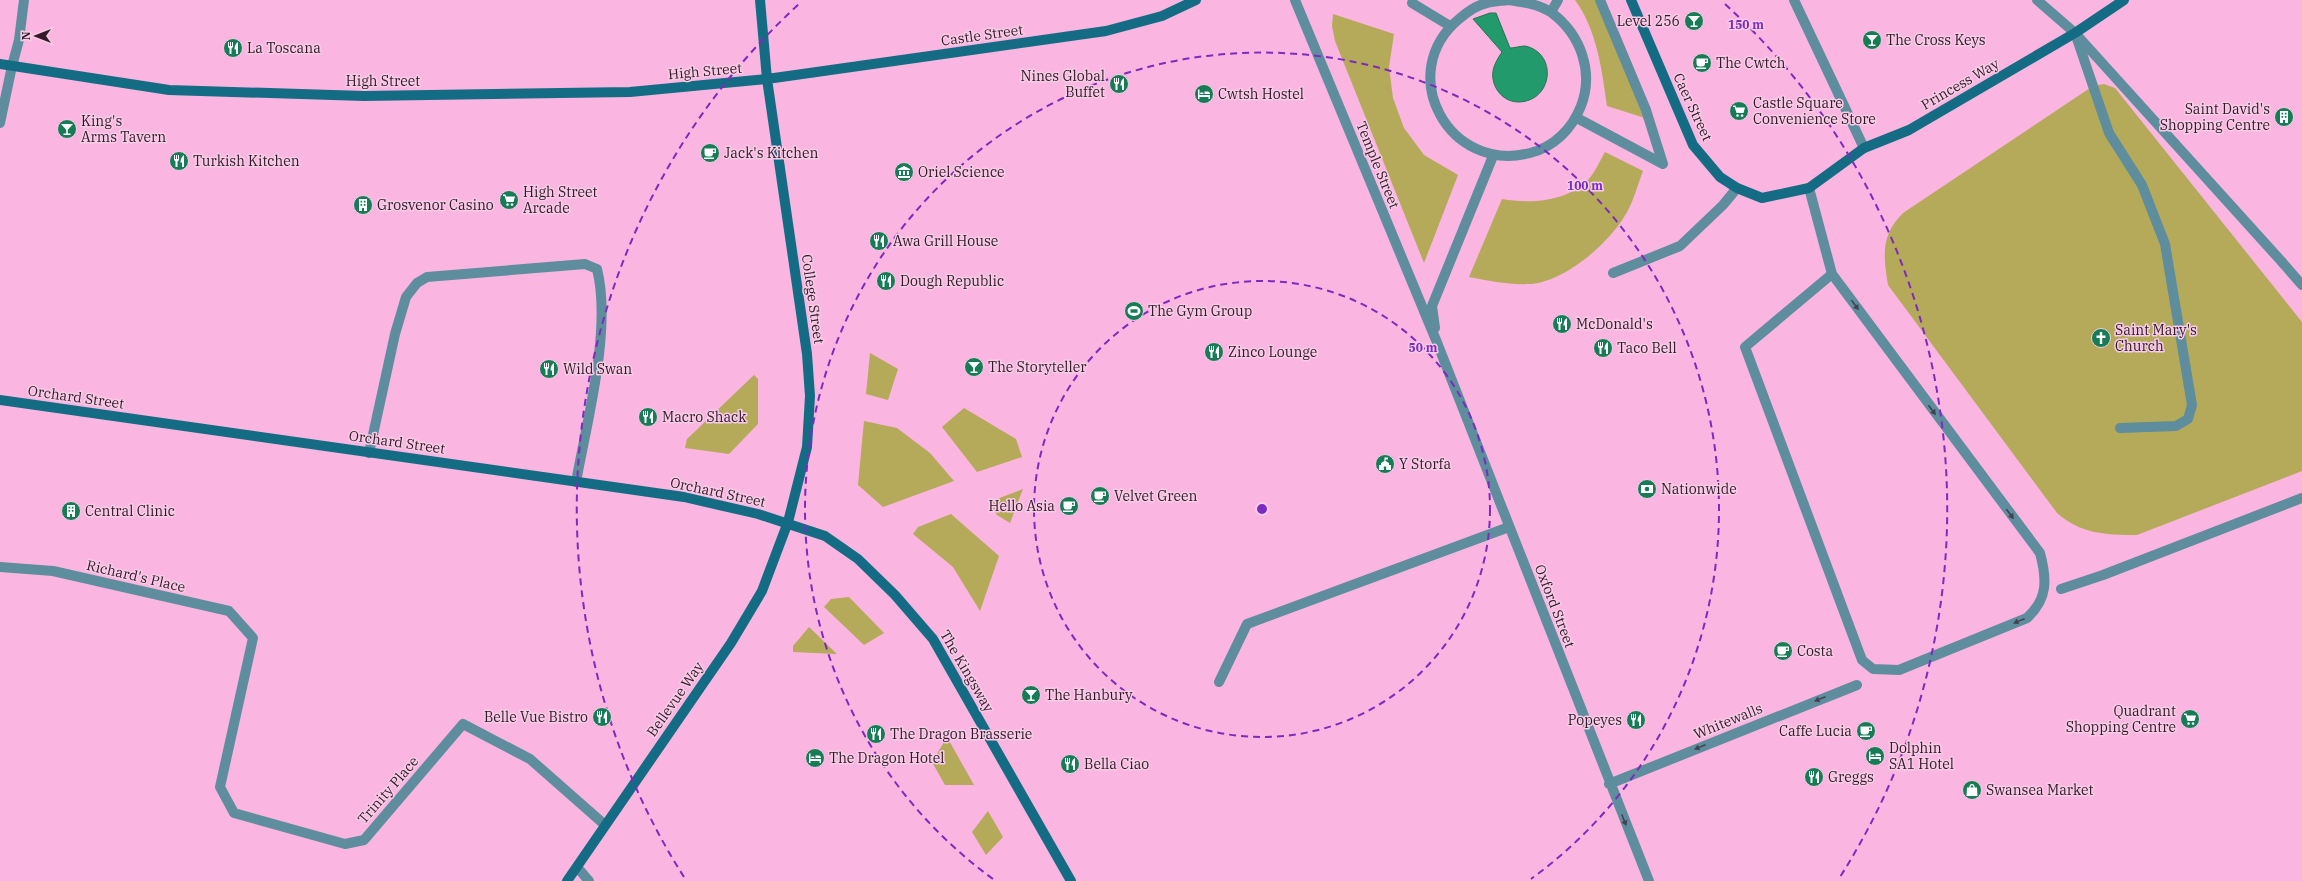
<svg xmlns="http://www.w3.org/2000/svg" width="2302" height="881" viewBox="0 0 2302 881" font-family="'IBM Plex Serif',serif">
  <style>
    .green { fill: #b5aa59 }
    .water { fill: #229a6b; stroke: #277358 }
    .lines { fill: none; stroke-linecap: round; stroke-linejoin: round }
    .lane { stroke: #5e8d9d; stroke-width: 10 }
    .street { stroke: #5e8d9d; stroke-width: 10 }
    .secondary { stroke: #146c84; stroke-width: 10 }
    .oneway { fill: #424252 }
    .ring { fill: none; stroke: #7b2cbf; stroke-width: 2; stroke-dasharray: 7 5 }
    .labels { text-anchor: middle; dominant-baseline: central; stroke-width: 3; stroke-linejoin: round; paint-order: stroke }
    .poi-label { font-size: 14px; fill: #33192a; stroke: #f7cce6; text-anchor: start }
    .street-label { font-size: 14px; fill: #33192a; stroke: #f7cce6 }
    .centre { fill: #7b2cbf; stroke: #f7cce6; stroke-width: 2 }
    .ring-label { font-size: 12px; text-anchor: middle; font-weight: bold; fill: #7b2cbf; stroke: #f7cce6; stroke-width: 3; stroke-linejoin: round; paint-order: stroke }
  </style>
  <rect width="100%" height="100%" fill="#fab5e0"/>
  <!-- green -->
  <path class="green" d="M 1575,0 L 1595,0 L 1645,118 L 1607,106 C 1602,70 1597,30 1575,0 Z
    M 1333,14 L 1394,34 L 1389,67 L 1393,98 L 1404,128 L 1424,155 L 1458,175 L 1424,263 L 1335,41 L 1332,26 Z
    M 2104,84 L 2115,88 L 2302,322 L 2302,471 L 2137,535 C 2106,535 2081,534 2057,513 L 1888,285 C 1883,255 1881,235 1903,213 L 2093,86 Z
    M 1605,152 L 1643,171 C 1637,186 1633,204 1624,217 C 1607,245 1564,282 1530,284 C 1509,285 1490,281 1469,277 L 1502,199 C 1530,204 1565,202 1587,181 C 1594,174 1600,161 1605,152 Z
    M 870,353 L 898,369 L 888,400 L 866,394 Z
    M 754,375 L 758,379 L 758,424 L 729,454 L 685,448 L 687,439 Z
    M 964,408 L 1016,439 L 1022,457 L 977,472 L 942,427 Z
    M 864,421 L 897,428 L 930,453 L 954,481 L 883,507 L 858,485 Z
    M 1023,489 L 1010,523 L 997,515 L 989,502 Z
    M 951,514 L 999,556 L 980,611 L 953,567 L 913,534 L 918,527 Z
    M 849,597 L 884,633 L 864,645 L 824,607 L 831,599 Z
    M 809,627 L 837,654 L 793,652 L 793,646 Z
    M 947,737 L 974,785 L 945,785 L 932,762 Z
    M 988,811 L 1003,837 L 986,855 L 972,832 Z"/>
  <!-- water -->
  <path class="water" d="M 1490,13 L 1496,13 L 1510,48 C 1514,48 1521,46 1525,46 C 1558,53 1553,101 1519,102 C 1509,102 1501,97 1496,88 C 1489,74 1494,64 1502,52 L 1473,19 Z"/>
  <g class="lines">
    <!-- lane -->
    <path class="lane" d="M 1794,0 L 1864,148
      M 2037,0 L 2075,33 L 2282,262
      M 2075,33 L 2109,133 L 2142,185 L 2165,244 L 2192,405 L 2188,419 L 2176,426 L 2120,428
      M 0,123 L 12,66
      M 1809,188 L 1832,274 L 2040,553 C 2047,579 2048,599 2027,618 L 1899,670 L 1873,669 L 1862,660 L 1745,347 L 1832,274
      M 369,453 L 395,334 L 406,297 L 417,283 L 427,277 L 585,264 L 597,269 C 612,329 587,421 576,482
      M 0,567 L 53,571 L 229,611 L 253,638 L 220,787 L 234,813 L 345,844 L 364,840 L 463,724 L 530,759 L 605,825
      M 1219,682 L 1247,624 L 1509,527
      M 577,867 L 589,881"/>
    <!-- street -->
    <path class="street" d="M 1295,0 L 1436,340 L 1649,881
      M 1508,0 C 1502,1 1494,1 1487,3 C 1477,5 1467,12 1459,19 C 1394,73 1449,174 1530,153 C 1554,147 1572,129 1581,106 C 1594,72 1581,35 1552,13 C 1539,4 1523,2 1509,0
      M 1600,0 L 1646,110 L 1663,164
      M 1412,3 L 1450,26
      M 1551,12 L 1558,0
      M 12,66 L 19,40 L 24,0
      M 1577,118 L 1663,164
      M 2282,262 L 2302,285
      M 1613,273 L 1680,246 L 1723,205 L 1737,188
      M 1435,328 L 1432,306 L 1493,156
      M 2061,589 L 2103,575 L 2302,498
      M 1609,784 L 1857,685"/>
    <!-- secondary -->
    <path class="secondary" d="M 1631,0 L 1693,145 L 1720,177 L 1737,188 L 1762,198 L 1809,188 L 1864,148 L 1909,130 L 2075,33 L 2124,0
      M 0,64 L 169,90 L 364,96 L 630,92 L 767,79 L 1106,31 L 1162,16 L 1196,0
      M 0,400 L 684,497 L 758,514 L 825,536 L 858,559 L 895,595 L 933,639 L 1071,881
      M 567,881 L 731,643 L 762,591 L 788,522 L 807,447 L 810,396 L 807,354 L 767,79 L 760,0"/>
  </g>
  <!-- one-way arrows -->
  <defs><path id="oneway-solid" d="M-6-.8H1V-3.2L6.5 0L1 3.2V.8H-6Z"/></defs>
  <g class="oneway">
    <use href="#oneway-solid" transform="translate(1855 305) rotate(54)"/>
    <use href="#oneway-solid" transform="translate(1932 410) rotate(53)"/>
    <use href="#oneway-solid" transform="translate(2010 514) rotate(53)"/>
    <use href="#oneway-solid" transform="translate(2019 621) rotate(158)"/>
    <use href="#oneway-solid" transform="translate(1820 699) rotate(158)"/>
    <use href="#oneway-solid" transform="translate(1700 747) rotate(158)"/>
    <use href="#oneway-solid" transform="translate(1624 820) rotate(68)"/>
  </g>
  <!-- distance rings -->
  <g class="ring">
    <circle cx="1262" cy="509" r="228"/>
    <path d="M993 879A457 457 0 1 1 1531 879"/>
    <path d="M684 877A685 685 0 0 1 799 4M1725 4A685 685 0 0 1 1840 877"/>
  </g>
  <!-- icons -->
  <defs>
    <g id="bar-disc" transform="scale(1)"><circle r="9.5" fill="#167c55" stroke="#f7cce6"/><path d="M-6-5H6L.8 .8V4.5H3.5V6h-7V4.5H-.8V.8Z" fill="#fff"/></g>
    <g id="restaurant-disc" transform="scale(1)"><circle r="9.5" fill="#167c55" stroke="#f7cce6"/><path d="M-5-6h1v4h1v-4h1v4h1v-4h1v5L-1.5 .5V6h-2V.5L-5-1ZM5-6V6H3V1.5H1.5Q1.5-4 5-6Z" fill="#fff"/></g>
    <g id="cafe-disc" transform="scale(1)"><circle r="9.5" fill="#167c55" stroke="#f7cce6"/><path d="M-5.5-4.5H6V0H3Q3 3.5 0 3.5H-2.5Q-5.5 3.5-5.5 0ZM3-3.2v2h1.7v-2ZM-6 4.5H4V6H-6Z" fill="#fff"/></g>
    <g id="hotel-disc" transform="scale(1)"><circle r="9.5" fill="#167c55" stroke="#f7cce6"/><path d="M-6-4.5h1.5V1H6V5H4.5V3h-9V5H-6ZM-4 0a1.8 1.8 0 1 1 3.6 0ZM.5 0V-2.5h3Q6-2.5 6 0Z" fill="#fff"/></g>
    <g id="supermarket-disc" transform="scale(1)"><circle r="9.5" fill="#167c55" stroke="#f7cce6"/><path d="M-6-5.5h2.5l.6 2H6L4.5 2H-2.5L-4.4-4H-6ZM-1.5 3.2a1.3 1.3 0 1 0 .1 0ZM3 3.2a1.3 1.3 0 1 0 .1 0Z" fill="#fff"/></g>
    <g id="building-disc" transform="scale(1)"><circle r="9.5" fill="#167c55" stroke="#f7cce6"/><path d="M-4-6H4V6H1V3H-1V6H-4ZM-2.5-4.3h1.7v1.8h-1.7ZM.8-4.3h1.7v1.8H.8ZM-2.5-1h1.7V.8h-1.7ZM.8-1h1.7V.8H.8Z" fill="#fff"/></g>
    <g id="museum-disc" transform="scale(1)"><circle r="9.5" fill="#167c55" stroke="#f7cce6"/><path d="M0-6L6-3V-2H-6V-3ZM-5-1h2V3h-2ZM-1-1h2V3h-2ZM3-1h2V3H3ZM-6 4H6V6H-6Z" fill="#fff"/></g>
    <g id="stadium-disc" transform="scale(1)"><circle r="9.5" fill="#167c55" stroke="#f7cce6"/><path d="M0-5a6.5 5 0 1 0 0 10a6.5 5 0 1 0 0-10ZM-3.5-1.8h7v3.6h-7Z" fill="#fff"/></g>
    <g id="church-disc" transform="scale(1)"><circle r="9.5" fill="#167c55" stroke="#f7cce6"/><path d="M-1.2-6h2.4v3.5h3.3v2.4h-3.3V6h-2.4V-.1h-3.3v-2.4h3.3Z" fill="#fff"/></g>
    <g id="civic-disc" transform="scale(1)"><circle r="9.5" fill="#167c55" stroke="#f7cce6"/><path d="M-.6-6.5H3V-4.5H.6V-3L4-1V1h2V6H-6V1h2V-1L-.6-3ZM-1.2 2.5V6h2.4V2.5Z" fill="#fff"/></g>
    <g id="bank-disc" transform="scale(1)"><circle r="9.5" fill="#167c55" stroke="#f7cce6"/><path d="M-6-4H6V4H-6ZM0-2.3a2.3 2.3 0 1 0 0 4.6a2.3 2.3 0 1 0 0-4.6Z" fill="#fff"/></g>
    <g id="shop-disc" transform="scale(1)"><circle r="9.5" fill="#167c55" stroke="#f7cce6"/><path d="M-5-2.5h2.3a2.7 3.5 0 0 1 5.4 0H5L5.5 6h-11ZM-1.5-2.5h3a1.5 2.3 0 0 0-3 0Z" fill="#fff"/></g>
  </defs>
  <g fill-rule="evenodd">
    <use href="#bar-disc" x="1694" y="21"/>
    <use href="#bar-disc" x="1872" y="40"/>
    <use href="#restaurant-disc" x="233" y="48"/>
    <use href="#cafe-disc" x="1702" y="63"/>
    <use href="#restaurant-disc" x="1119" y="84"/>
    <use href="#hotel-disc" x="1204" y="94"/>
    <use href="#supermarket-disc" x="1739" y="111"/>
    <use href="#building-disc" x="2284" y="117"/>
    <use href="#bar-disc" x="67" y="129"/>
    <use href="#cafe-disc" x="710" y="153"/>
    <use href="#restaurant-disc" x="179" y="161"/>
    <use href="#museum-disc" x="904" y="172"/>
    <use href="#supermarket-disc" x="509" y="200"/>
    <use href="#building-disc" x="363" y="205"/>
    <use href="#restaurant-disc" x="879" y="241"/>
    <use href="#restaurant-disc" x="886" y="281"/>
    <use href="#stadium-disc" x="1134" y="311"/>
    <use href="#restaurant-disc" x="1562" y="324"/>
    <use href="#church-disc" x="2101" y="338"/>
    <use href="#restaurant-disc" x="1603" y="348"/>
    <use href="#restaurant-disc" x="1214" y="352"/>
    <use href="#bar-disc" x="974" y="367"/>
    <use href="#restaurant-disc" x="549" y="369"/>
    <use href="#restaurant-disc" x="648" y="417"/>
    <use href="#civic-disc" x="1385" y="464"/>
    <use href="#bank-disc" x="1647" y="489"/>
    <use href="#cafe-disc" x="1100" y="496"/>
    <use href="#cafe-disc" x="1069" y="506"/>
    <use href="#building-disc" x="71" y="511"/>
    <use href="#cafe-disc" x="1783" y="651"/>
    <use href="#bar-disc" x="1031" y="695"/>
    <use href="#restaurant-disc" x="602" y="717"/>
    <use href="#supermarket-disc" x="2190" y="719"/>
    <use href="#restaurant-disc" x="1636" y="720"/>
    <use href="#cafe-disc" x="1866" y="731"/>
    <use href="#restaurant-disc" x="876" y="734"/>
    <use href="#hotel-disc" x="1875" y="756"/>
    <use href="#hotel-disc" x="815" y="758"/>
    <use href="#restaurant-disc" x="1070" y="764"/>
    <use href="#restaurant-disc" x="1814" y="777"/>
    <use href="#shop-disc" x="1972" y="790"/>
  </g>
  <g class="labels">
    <!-- poi labels -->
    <g class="poi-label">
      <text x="1680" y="21" text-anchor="end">Level 256</text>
      <text x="1886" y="40">The Cross Keys</text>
      <text x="247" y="48">La Toscana</text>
      <text x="1716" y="63">The Cwtch</text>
      <text x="1105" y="76" text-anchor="end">Nines Global<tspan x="1105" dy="16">Buffet</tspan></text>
      <text x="1218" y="94">Cwtsh Hostel</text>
      <text x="1753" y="103">Castle Square<tspan x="1753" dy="16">Convenience Store</tspan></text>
      <text x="2270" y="109" text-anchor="end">Saint David's<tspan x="2270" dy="16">Shopping Centre</tspan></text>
      <text x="81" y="121">King's<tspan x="81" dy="16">Arms Tavern</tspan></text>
      <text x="724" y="153">Jack's Kitchen</text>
      <text x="193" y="161">Turkish Kitchen</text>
      <text x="918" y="172">Oriel Science</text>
      <text x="523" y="192">High Street<tspan x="523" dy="16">Arcade</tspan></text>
      <text x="377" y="205">Grosvenor Casino</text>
      <text x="893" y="241">Awa Grill House</text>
      <text x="900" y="281">Dough Republic</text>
      <text x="1148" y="311">The Gym Group</text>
      <text x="1576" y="324">McDonald's</text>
      <text x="2115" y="330">Saint Mary's<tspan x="2115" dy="16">Church</tspan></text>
      <text x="1617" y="348">Taco Bell</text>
      <text x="1228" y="352">Zinco Lounge</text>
      <text x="988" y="367">The Storyteller</text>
      <text x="563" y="369">Wild Swan</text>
      <text x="662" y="417">Macro Shack</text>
      <text x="1399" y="464">Y Storfa</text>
      <text x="1661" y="489">Nationwide</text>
      <text x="1114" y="496">Velvet Green</text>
      <text x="1055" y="506" text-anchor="end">Hello Asia</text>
      <text x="85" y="511">Central Clinic</text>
      <text x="1797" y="651">Costa</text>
      <text x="1045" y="695">The Hanbury</text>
      <text x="2176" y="711" text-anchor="end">Quadrant<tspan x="2176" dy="16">Shopping Centre</tspan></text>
      <text x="588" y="717" text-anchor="end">Belle Vue Bistro</text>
      <text x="1622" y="720" text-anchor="end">Popeyes</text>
      <text x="1852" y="731" text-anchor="end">Caffe Lucia</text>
      <text x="890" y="734">The Dragon Brasserie</text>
      <text x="1889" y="748">Dolphin<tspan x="1889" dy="16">SA1 Hotel</tspan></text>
      <text x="829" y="758">The Dragon Hotel</text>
      <text x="1084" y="764">Bella Ciao</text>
      <text x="1828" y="777">Greggs</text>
      <text x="1986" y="790">Swansea Market</text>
    </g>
    <!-- street labels -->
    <g class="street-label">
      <text transform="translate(982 35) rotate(-8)">Castle Street</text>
      <text transform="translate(705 71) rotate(-5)">High Street</text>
      <text x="383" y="81">High Street</text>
      <text transform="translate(1960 84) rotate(-30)">Princess Way</text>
      <text transform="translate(1693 107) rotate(65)">Caer Street</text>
      <text transform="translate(1378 165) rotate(68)">Temple Street</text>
      <text transform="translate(813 299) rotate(82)">College Street</text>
      <text transform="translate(76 397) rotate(8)">Orchard Street</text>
      <text transform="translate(397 442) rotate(8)">Orchard Street</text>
      <text transform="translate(718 492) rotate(12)">Orchard Street</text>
      <text transform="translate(136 576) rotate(13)">Richard's Place</text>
      <text transform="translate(1555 606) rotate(69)">Oxford Street</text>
      <text transform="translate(967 671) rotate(60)">The Kingsway</text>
      <text transform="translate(675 699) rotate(-55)">Bellevue Way</text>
      <text transform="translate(1728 721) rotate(-22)">Whitewalls</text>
      <text transform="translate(388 790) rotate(-49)">Trinity Place</text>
    </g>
  </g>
  <circle cx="1262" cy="509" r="6" class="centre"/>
  <g class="ring-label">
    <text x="1746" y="29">150 m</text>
    <text x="1585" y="190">100 m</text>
    <text x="1423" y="352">50 m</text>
  </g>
  <!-- north arrow -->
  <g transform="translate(36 36) rotate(270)" stroke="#f7cce6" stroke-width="3" paint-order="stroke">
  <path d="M0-3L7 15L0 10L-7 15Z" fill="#33192a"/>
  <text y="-6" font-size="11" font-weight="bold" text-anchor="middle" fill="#33192a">N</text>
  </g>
</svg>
